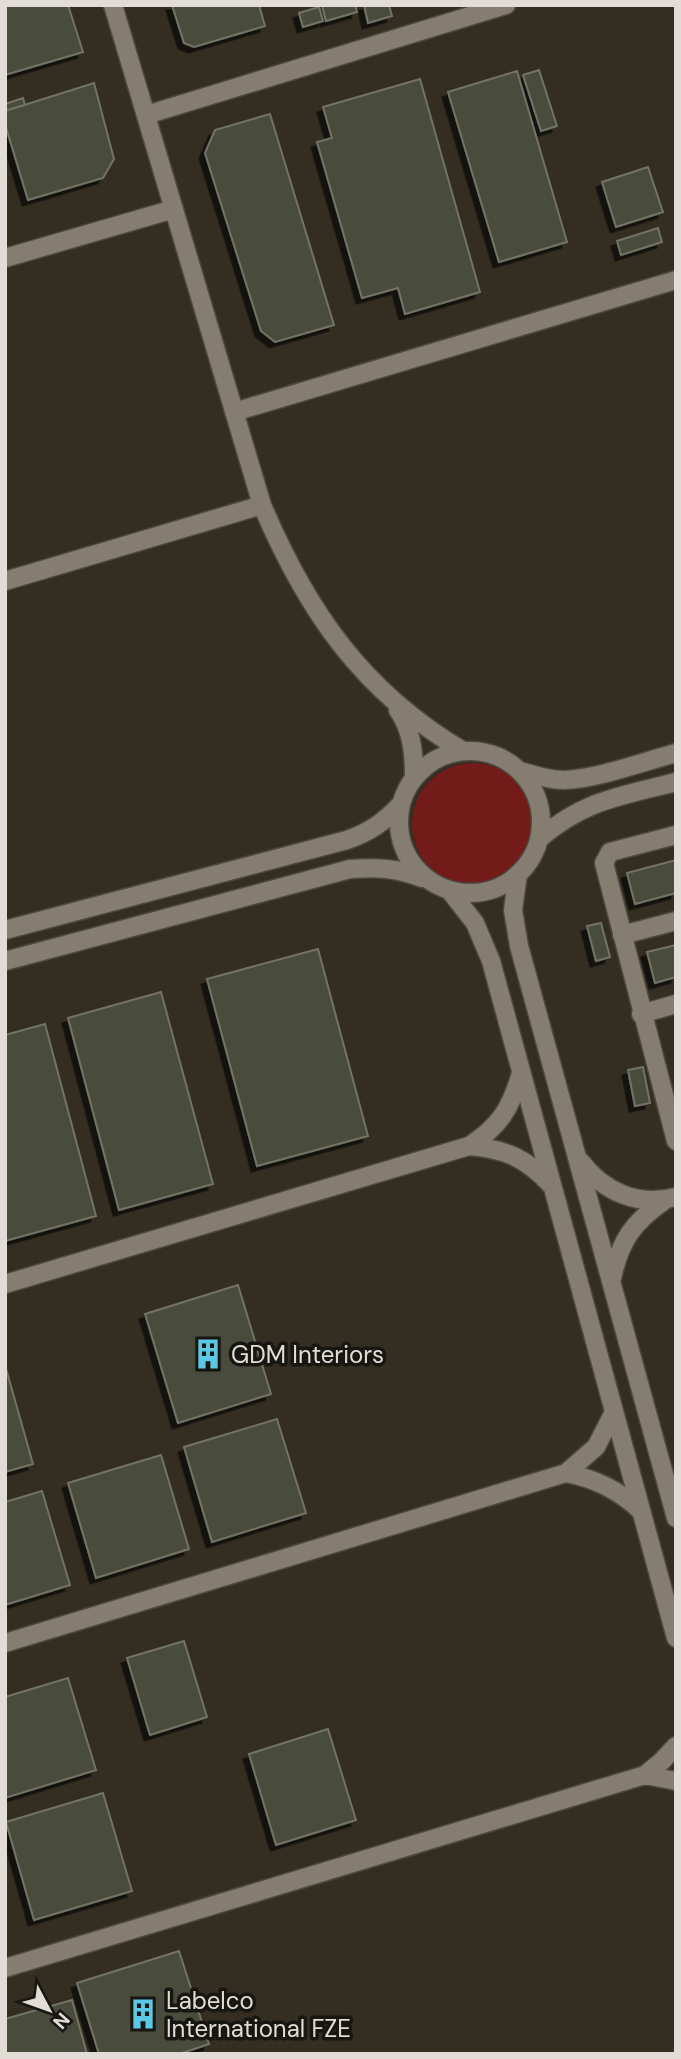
<svg xmlns="http://www.w3.org/2000/svg" width="681" height="2059" viewBox="0 0 681 2059" font-family="'DM Sans',sans-serif">
  <style>
    .grass { fill: #731b19 }
    .building { fill: #4a4b3e; stroke: #727365; stroke-width: 2; filter: url(#shadow) }
    .lines { fill: none; stroke-linecap: round; stroke-linejoin: round }
    .minor-casing { stroke: #4e4940; stroke-width: 21 }
    .minor { stroke: #847d70; stroke-width: 18 }
    .labels { text-anchor: middle; dominant-baseline: central; stroke-width: 7; stroke-linejoin: round; paint-order: stroke }
    .poi-label { font-size: 24px; fill: #e1ddd6; stroke: #181611; text-anchor: start }
  </style>
  <defs>
    <filter id="shadow"><feDropShadow dx="-5.5" dy="5.5" stdDeviation="0" flood-color="#0009"/></filter>
  </defs>
  <rect width="100%" height="100%" fill="#332d22"/>
  <!-- grass -->
  <path class="grass" d="M412 824a61 61 0 1 1 122 0a61 61 0 1 1-122 0Z"/>
  <!-- building -->
  <path class="building" d="M 5,5 L 68,5 L 83,52 L 5,75 Z
    M 172,5 L 259,5 L 265,26 L 194,47 L 184,43 Z
    M 355,5 L 357,12 L 326,21 L 322,6 Z
    M 364,5 L 389,5 L 392,16 L 368,23 Z
    M 319,7 L 323,21 L 303,27 L 299,13 Z
    M 539,70 L 557,126 L 541,131 L 523,75 Z
    M 517,71 L 567,242 L 499,262 L 448,92 Z
    M 420,79 L 480,292 L 405,314 L 398,288 L 362,298 L 317,142 L 332,138 L 323,107 Z
    M 94,83 L 114,159 L 103,178 L 28,200 L 5,124 L 5,111 Z
    M 23,98 L 25,105 L 5,111 L 5,104 Z
    M 270,114 L 334,325 L 275,342 L 261,331 L 205,153 L 215,130 Z
    M 648,167 L 663,212 L 616,227 L 602,182 Z
    M 658,228 L 662,242 L 621,255 L 617,241 Z
    M 676,860 L 676,893 L 635,904 L 627,873 Z
    M 601,923 L 610,957 L 596,961 L 587,926 Z
    M 676,945 L 676,977 L 655,983 L 647,952 Z
    M 318,949 L 368,1136 L 257,1166 L 207,979 Z
    M 161,992 L 213,1184 L 119,1210 L 68,1018 Z
    M 45,1024 L 96,1216 L 5,1241 L 5,1035 Z
    M 643,1067 L 650,1103 L 635,1106 L 628,1070 Z
    M 238,1285 L 271,1394 L 178,1423 L 145,1314 Z
    M 5,1365 L 33,1464 L 5,1472 Z
    M 277,1419 L 306,1513 L 212,1542 L 184,1447 Z
    M 161,1455 L 189,1549 L 96,1578 L 68,1483 Z
    M 42,1491 L 70,1585 L 5,1605 L 5,1502 Z
    M 184,1641 L 207,1717 L 150,1735 L 127,1658 Z
    M 68,1678 L 96,1770 L 5,1798 L 5,1697 Z
    M 328,1729 L 356,1820 L 276,1845 L 249,1754 Z
    M 103,1793 L 132,1891 L 34,1920 L 6,1822 Z
    M 179,1951 L 209,2044 L 179,2054 L 99,2054 L 77,1983 Z
    M 72,2000 L 87,2054 L 5,2054 L 5,2019 Z"/>
  <g class="lines">
    <!-- minor casing -->
    <g class="minor-casing">
      <path id="minor" d="M 113,5 L 262,505 C 307,611 362,691 463,751
        M 146,115 L 506,5
        M 5,258 L 174,209
        M 234,412 L 676,280
        M 5,581 L 262,505
        M 398,710 C 412,730 414,753 414,777
        M399 822a71 71 0 1 1 142 0a71 71 0 1 1-142 0Z
        M 520,771 C 534,775 548,780 563,780 C 597,779 642,762 676,753
        M 676,835 L 610,852 L 604,863 L 676,1141
        M 539,839 C 584,800 621,796 676,782
        M 518,874 L 513,910 L 519,946 L 676,1518
        M 450,891 L 475,923 L 491,961 L 676,1638
        M 5,930 L 347,840 C 370,832 384,822 401,804
        M 622,935 L 676,921
        M 5,961 L 350,869 C 376,867 397,868 422,878
        M 641,1014 L 676,1004
        M 469,1146 C 506,1149 526,1158 551,1185
        M 581,1162 C 604,1192 638,1207 676,1197
        M 612,1278 C 620,1241 633,1222 665,1200
        M 5,1284 L 469,1146 C 500,1126 511,1108 521,1073
        M 566,1473 C 596,1479 618,1490 640,1510
        M 5,1643 L 566,1473 L 596,1447 L 614,1412
        M 645,1775 L 676,1781
        M 5,1968 L 645,1775 L 662,1761 L 676,1746"/>
    </g>
    <!-- minor -->
    <use href="#minor" class="minor"/>
  </g>
  <!-- icons -->
  <defs>
    <g id="building-bare" transform="scale(2.415)"><path d="M-4-6H4V6H1V3H-1V6H-4ZM-2.5-4.3h1.7v1.8h-1.7ZM.8-4.3h1.7v1.8H.8ZM-2.5-1h1.7V.8h-1.7ZM.8-1h1.7V.8H.8Z" fill="#5bc8e6" stroke="#181611" stroke-width="2.5" paint-order="stroke"/></g>
  </defs>
  <g fill-rule="evenodd">
    <use href="#building-bare" x="208" y="1354"/>
    <use href="#building-bare" x="143" y="2014"/>
  </g>
  <g class="labels">
    <!-- poi labels -->
    <g class="poi-label">
      <text x="231" y="1354">GDM Interiors</text>
      <text x="166" y="2000">Labelco<tspan x="166" dy="28">International FZE</tspan></text>
    </g>
  </g>
  <!-- border -->
  <rect width="681" height="2059" fill="none" stroke="#e1ddd6" stroke-width="14"/>
  <!-- north arrow -->
  <g transform="translate(49 2010) rotate(131)" stroke="#181611" stroke-width="5" paint-order="stroke">
  <path d="M0-5L12 26L0 18L-12 26Z" fill="#e1ddd6"/>
  <text y="-10" font-size="19" font-weight="bold" text-anchor="middle" fill="#e1ddd6">N</text>
  </g>
</svg>
